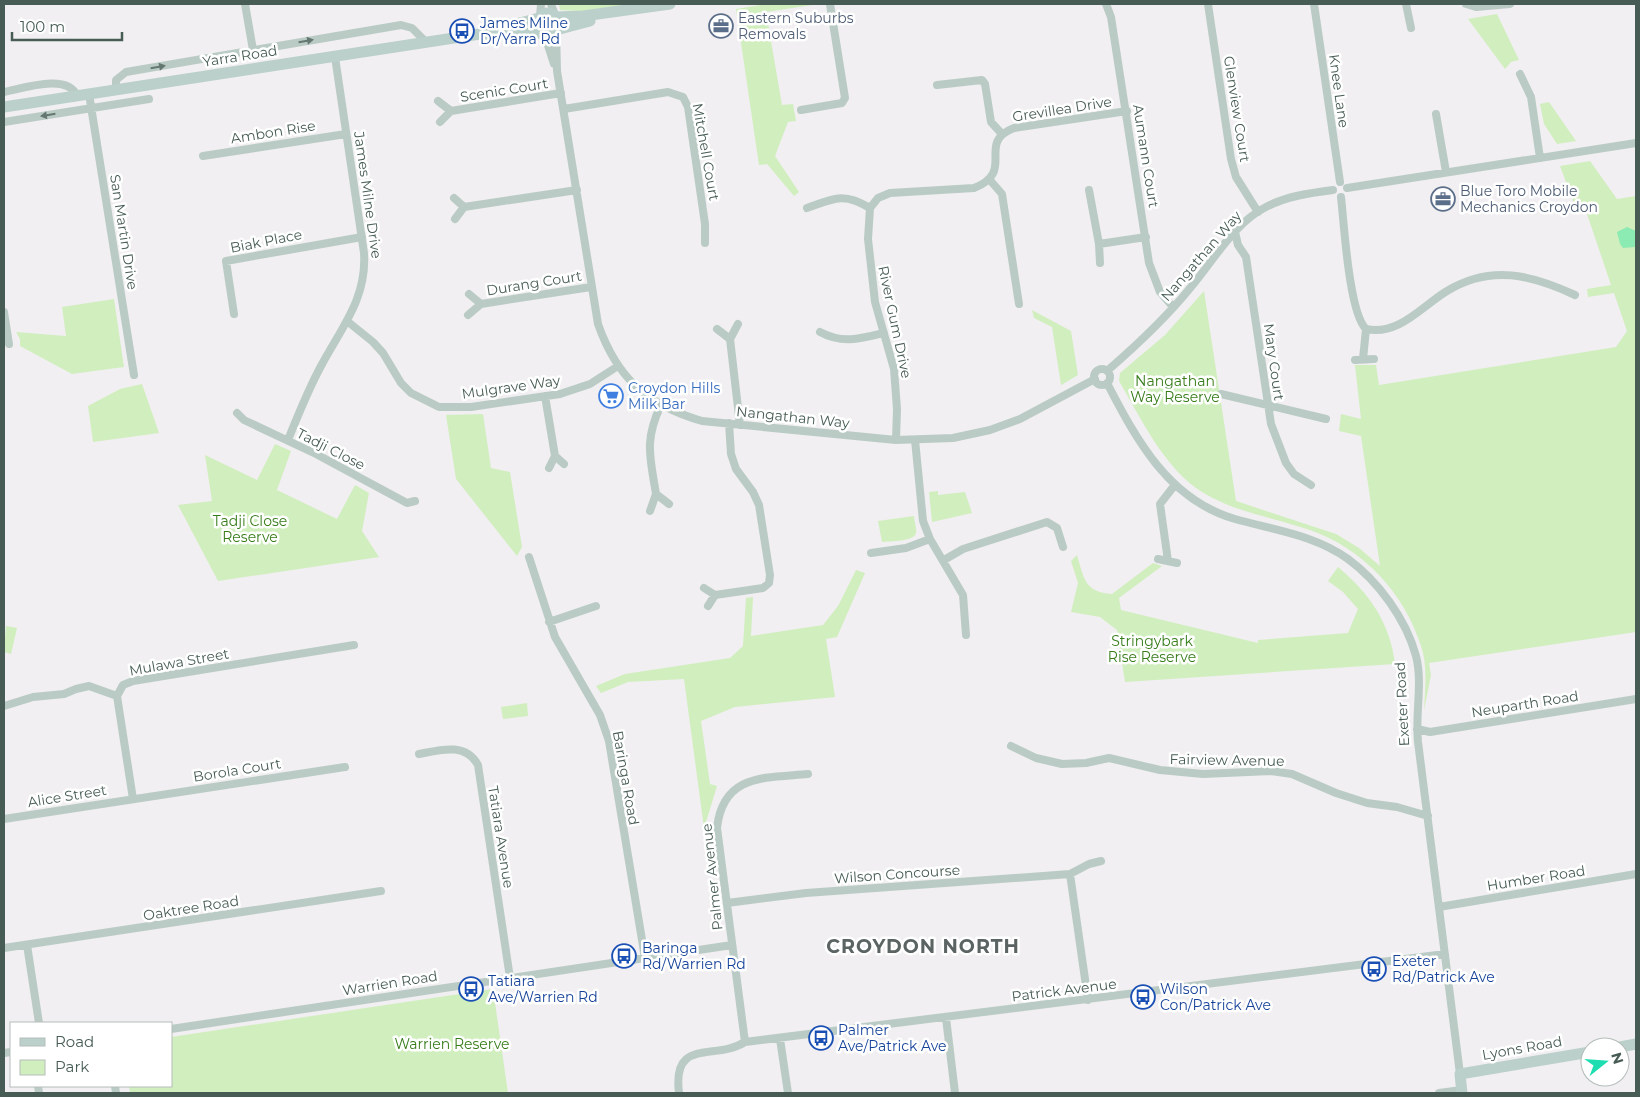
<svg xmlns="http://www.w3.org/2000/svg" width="1640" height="1097" viewBox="0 0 1640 1097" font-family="Montserrat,sans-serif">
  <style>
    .green { fill: #d1eebe }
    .water { fill: #8ceab3 }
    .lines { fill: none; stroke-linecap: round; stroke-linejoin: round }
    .minor { stroke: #bacbc5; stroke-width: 8 }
    .secondary { stroke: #bbd0ca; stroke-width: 11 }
    .oneway { fill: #647871 }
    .labels { text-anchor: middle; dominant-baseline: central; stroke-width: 5; stroke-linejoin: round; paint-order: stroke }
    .service-label { font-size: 14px; fill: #4e5e75; stroke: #fff; text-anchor: start }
    .transit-label { font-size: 14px; fill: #164399; stroke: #fff; text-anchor: start }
    .street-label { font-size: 14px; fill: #475c55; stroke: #fff }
    .park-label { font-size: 14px; fill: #367c19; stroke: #fff }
    .shop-label { font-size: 14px; fill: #366cbe; stroke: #fff; text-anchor: start }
    .district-label { font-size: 19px; font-weight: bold; letter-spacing: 1px; fill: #5b6462; stroke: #fff }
  </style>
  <rect width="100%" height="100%" fill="#f1eff1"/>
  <!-- green -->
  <path class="green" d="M 559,4 L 634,4 L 581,11 L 560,10 Z
    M 767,4 L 819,4 L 766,12 L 782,105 L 793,104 L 796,121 L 788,122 L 775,156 L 799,192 L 794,196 L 767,164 L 759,165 L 736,9 Z
    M 1497,14 L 1519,60 L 1511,62 L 1505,69 L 1468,19 Z
    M 1549,102 L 1576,141 L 1557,144 L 1544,124 L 1540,104 Z
    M 1590,161 L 1617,199 L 1636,196 L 1636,632 L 1429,663 L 1431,675 L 1424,710 C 1425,689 1428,666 1421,646 C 1404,592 1362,548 1310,530 C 1273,517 1228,511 1196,488 C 1161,462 1141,418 1119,381 L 1120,373 L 1165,335 L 1204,291 L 1236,501 L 1336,534 L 1359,548 L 1380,566 L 1361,436 L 1339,431 L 1341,414 L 1361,419 L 1355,365 L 1376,365 L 1379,385 L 1616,347 L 1627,331 L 1614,293 L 1588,297 L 1587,289 L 1611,285 L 1584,205 L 1575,206 L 1560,166 Z
    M 114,299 L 124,367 L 72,374 L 20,346 L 20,339 L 16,332 L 66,336 L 62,307 Z
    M 1032,310 L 1071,331 L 1078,375 L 1061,385 L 1052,327 L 1034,318 Z
    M 142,384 L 159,433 L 93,442 L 88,406 L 120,389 Z
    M 483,414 L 491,468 L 510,472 L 522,547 L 517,556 L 456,479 L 446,415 Z
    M 275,444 L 291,451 L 277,490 L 337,519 L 355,485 L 369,493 L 362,531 L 379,557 L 218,581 L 178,505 L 212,501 L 205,455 L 257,480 Z
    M 938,491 L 938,495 L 965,492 L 972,513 L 932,522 L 929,492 Z
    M 914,516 C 914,521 917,528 916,533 C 914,542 890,541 882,542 L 878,521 Z
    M 1077,555 C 1084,578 1084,592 1112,594 L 1153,563 L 1162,566 L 1119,598 L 1121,610 L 1258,643 L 1258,640 L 1348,633 L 1358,609 L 1343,592 L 1328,581 L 1338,567 C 1369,593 1390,622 1395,664 L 1125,682 L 1117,630 L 1100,617 L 1071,612 L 1078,583 L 1071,561 Z
    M 856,570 L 865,573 L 837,637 L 826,639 L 835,697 L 735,707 L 701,721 L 710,784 L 717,786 L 706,822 L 709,843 L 706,843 L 684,679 L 628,682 L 601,693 L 596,686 L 625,674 L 730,658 L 743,646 L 746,598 L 753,597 L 751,636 L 823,625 L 838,606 Z
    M 6,626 L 17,628 L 11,654 L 4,652 Z
    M 527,703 L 528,716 L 503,719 L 501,707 Z
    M 493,989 L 508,1093 L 130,1093 L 129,1086 L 171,1086 L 171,1037 Z"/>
  <!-- water -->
  <path class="water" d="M 1627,227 L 1636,231 L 1635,247 L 1623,248 L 1620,244 L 1617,232 Z"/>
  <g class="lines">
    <!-- minor -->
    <path class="minor" d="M 245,4 L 253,50
      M 551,4 L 555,15
      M 1106,4 L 1111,17 L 1149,263 L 1160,292 L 1173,307
      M 1208,4 L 1231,159 L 1236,177 L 1258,212
      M 1314,4 L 1340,182
      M 1406,4 L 1411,28
      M 1466,4 L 1476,7 L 1510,4
      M 540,17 L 541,4
      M 556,30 L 557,71 L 598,324 C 617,378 647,405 702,421 L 896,440 L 953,438 L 990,430 L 1020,419 L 1095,379
      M 544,33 L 554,64
      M 1520,74 L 1531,97 L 1540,158
      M 937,85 L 982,80 L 985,84 L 991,122 L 1001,133
      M 116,89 L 116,80 L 126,72 L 401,25 L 412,28 L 426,42
      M 4,92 C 24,88 68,73 77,96
      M 89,94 L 134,375
      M 438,101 L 451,111 L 440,122
      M 564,109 L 668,92 L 683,97 L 688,107 L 705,224 L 705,243
      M 801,110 L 842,103 L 845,98 L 830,4
      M 451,111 L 561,93
      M 1436,114 L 1446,172
      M 4,122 L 149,99
      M 203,156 L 346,134
      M 989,179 L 1002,194 L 1019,304
      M 1347,188 L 1636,143
      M 1089,190 L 1099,244 L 1100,263
      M 1341,197 C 1344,223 1349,313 1366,329 L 1363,359
      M 454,198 L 464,207 L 455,219
      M 464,207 L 577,190
      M 807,208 C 834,198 844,192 870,208
      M 1235,232 L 1238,245 L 1246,257 L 1271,424 L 1286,463 L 1294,474 L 1311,485
      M 1099,244 L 1146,237
      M 481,304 L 591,287
      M 4,312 L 9,344
      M 234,314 L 226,261 L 362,237
      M 468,315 L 481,304 L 469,294
      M 347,321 L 373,342 L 383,353 L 401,383 L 411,393 L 439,407 L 471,407 L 560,394 L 590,384 L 618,366
      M 717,329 L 730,339 L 738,324
      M 1366,329 C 1399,336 1422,306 1447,291 C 1491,264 1532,275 1575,295
      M 820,332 C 842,344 860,339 884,333
      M 730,339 L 740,425
      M 1355,360 L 1374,359
      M1094 377a8 8 0 1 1 16 0a8 8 0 1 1-16 0Z
      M 1107,371 C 1137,345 1166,318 1191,287 C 1214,260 1234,223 1266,207 C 1287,196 1310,193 1333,190
      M 1107,383 C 1137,441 1169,500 1235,519 C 1274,530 1315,535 1348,559 C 1378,581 1406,619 1416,656 C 1423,683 1415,713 1418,742 C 1432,853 1446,963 1460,1074
      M 1221,394 L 1326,419
      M 545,396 L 555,456
      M 237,413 L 244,420 L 316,454 L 407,503 L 415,501
      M 288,440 C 298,415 308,390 321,366 C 341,328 367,299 364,253 L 335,57
      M 896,440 L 897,409 L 894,369 L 875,302 L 868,239 L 870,208 L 878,198 L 890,193 L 974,188 C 1017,171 975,143 1014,128 L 1127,111
      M 915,440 L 923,521 L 930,539 L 963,595 L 966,635
      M 549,468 L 555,456 L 564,464
      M 656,494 C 650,457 644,440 661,405
      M 650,511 L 656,494 L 669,504
      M 871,553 L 906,548 L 930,539
      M 529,557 L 555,637 L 600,715 L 609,741 L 645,958
      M 1158,559 L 1177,563
      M 944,560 L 963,549 L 1047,522 L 1057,528 L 1063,547
      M 1168,561 L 1160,504 L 1174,486
      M 704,588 L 715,595 L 708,606
      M 715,595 L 763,588 L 769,583 L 770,575 L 759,505 L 753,492 L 736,469 L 731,454 L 729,423
      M 549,622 L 596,606
      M 4,706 L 33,697 L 64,694 L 76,689 L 89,686 L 117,696
      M 1417,729 L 1430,732 L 1636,699
      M 1011,746 L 1036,758 L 1062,764 L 1086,763 L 1109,758 L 1160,770 L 1203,774 L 1271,771 L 1292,774 L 1336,793 L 1367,803 L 1397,807 L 1428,816
      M 419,754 C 440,750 465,742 478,765 L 510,978
      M 133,799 L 117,696 L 123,685 L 133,681 L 354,645
      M 4,819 L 345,767
      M 1070,874 L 1088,1000
      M 727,903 L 806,893 L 1070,874 L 1089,864 L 1101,861
      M 1439,907 L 1636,874
      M 27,945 L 39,1023
      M 4,948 L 381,891
      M 946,1018 L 955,1093
      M 171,1029 L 732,945
      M 780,1039 L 788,1093
      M 745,1042 L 1445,954
      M 745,1042 L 717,828 C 723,774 764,778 808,774
      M 4,1053 L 11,1052
      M 38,1086 L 39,1093
      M 115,1086 L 116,1093
      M 679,1093 C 672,1037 715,1061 745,1042
      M 1439,1093 L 1462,1090"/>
    <!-- secondary -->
    <path class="secondary" d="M538 23a10 10 0 1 1 20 0a10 10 0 1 1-20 0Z
      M 556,17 L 583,16 L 670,4
      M 501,28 L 539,18
      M 556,30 L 590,21
      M 4,107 L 480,34 L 543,33
      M 1620,1047 L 1636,1044
      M 1462,1093 L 1460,1074 L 1590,1052"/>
  </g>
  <!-- one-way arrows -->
  <defs><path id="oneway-solid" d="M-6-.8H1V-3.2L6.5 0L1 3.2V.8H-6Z" transform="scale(1.25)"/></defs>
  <g class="oneway">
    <use href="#oneway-solid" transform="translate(306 41) rotate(-10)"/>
    <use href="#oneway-solid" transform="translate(158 67) rotate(-10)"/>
    <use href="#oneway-solid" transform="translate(48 115) rotate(171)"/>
  </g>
  <!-- icons -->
  <defs>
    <g id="office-ring" transform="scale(1.25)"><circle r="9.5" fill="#fff" stroke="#5c6f8a" stroke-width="1.5"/><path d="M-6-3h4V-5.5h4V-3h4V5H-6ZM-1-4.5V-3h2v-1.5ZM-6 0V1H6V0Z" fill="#5c6f8a"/></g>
    <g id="bus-ring" transform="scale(1.25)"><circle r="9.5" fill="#fff" stroke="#1a4fb4" stroke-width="1.5"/><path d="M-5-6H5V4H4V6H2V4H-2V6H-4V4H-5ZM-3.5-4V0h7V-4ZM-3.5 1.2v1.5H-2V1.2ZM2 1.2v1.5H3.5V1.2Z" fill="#1a4fb4"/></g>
    <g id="supermarket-ring" transform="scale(1.25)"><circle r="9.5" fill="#fff" stroke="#3f7fe0" stroke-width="1.5"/><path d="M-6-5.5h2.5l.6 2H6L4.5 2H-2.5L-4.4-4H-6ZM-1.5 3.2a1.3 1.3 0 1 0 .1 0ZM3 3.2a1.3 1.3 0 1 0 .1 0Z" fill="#3f7fe0"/></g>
  </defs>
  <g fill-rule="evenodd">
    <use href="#office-ring" x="721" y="26"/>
    <use href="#bus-ring" x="462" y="31"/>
    <use href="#office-ring" x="1443" y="199"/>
    <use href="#supermarket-ring" x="611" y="396"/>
    <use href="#bus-ring" x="624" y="956"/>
    <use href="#bus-ring" x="1374" y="969"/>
    <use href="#bus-ring" x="471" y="989"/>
    <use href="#bus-ring" x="1143" y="997"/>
    <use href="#bus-ring" x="821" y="1038"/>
  </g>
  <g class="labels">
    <!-- service labels -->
    <g class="service-label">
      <text x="738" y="18">Eastern Suburbs<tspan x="738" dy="16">Removals</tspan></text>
      <text x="1460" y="191">Blue Toro Mobile<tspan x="1460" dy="16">Mechanics Croydon</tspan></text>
    </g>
    <!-- transit labels -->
    <g class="transit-label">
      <text x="480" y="23">James Milne<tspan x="480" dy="16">Dr/Yarra Rd</tspan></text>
      <text x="642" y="948">Baringa<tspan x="642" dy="16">Rd/Warrien Rd</tspan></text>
      <text x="1392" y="961">Exeter<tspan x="1392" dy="16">Rd/Patrick Ave</tspan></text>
      <text x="488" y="981">Tatiara<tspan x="488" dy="16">Ave/Warrien Rd</tspan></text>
      <text x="1160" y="989">Wilson<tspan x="1160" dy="16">Con/Patrick Ave</tspan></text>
      <text x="838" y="1030">Palmer<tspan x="838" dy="16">Ave/Patrick Ave</tspan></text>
    </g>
    <!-- street labels -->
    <g class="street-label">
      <text transform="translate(240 56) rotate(-9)">Yarra Road</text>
      <text transform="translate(504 90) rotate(-9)">Scenic Court</text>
      <text transform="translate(1339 91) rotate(82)">Knee Lane</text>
      <text transform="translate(1062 109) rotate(-9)">Grevillea Drive</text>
      <text transform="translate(1237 109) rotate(81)">Glenview Court</text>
      <text transform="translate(273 132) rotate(-9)">Ambon Rise</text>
      <text transform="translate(706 152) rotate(80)">Mitchell Court</text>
      <text transform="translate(1146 156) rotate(81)">Aumann Court</text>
      <text transform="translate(368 195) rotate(82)">James Milne Drive</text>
      <text transform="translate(124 232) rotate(81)">San Martin Drive</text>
      <text transform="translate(266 241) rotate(-11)">Biak Place</text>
      <text transform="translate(1201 256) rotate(-49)">Nangathan Way</text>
      <text transform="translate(534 283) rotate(-9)">Durang Court</text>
      <text transform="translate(895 322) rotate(78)">River Gum Drive</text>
      <text transform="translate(1274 362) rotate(82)">Mary Court</text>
      <text transform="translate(511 387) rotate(-8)">Mulgrave Way</text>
      <text transform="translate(793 417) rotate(6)">Nangathan Way</text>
      <text transform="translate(331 449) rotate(27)">Tadji Close</text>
      <text transform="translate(179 662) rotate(-10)">Mulawa Street</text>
      <text transform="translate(1402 704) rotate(-93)">Exeter Road</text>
      <text transform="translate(1525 704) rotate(-9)">Neuparth Road</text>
      <text transform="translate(1227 760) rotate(1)">Fairview Avenue</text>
      <text transform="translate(237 770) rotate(-9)">Borola Court</text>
      <text transform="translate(626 778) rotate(80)">Baringa Road</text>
      <text transform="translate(67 796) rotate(-9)">Alice Street</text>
      <text transform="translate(501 837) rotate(81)">Tatiara Avenue</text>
      <text transform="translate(897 874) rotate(-4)">Wilson Concourse</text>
      <text transform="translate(712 877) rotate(-96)">Palmer Avenue</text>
      <text transform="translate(1536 878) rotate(-9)">Humber Road</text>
      <text transform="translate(191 908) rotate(-9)">Oaktree Road</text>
      <text transform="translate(390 983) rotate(-9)">Warrien Road</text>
      <text transform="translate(1064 990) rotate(-7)">Patrick Avenue</text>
      <text transform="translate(1522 1048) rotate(-10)">Lyons Road</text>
    </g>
    <!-- park labels -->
    <g class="park-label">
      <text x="1175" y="381">Nangathan<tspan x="1175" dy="16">Way Reserve</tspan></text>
      <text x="250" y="521">Tadji Close<tspan x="250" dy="16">Reserve</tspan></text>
      <text x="1152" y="641">Stringybark<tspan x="1152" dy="16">Rise Reserve</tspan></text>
      <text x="452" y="1044">Warrien Reserve</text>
    </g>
    <!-- shop labels -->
    <g class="shop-label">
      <text x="628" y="388">Croydon Hills<tspan x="628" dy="16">Milk Bar</tspan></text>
    </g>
    <!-- district labels -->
    <g class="district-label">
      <text x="923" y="946">CROYDON NORTH</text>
    </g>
  </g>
  <!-- border -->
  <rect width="1640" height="1097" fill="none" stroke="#475c55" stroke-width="10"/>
  <!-- legend -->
  <rect x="10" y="1022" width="162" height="65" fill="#ffffff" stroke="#b5bebb"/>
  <rect x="20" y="1038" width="25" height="8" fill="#bbd0ca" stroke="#b5bebb"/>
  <text x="55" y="1047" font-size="15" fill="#475c55">Road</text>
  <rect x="20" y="1060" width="25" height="15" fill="#d1eebe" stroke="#b5bebb"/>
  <text x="55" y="1072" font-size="15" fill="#475c55">Park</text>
  <!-- north arrow -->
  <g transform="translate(1605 1062) rotate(73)"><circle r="24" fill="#ffffff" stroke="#b5bebb"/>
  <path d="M0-4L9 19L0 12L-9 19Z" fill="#1dddb1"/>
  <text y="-8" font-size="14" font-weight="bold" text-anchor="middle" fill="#475c55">N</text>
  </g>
  <!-- scale -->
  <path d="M12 32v8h110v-8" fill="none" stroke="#475c55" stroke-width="2.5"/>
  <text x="20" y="32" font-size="15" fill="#475c55" stroke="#ffffff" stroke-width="4" paint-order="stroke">100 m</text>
</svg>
